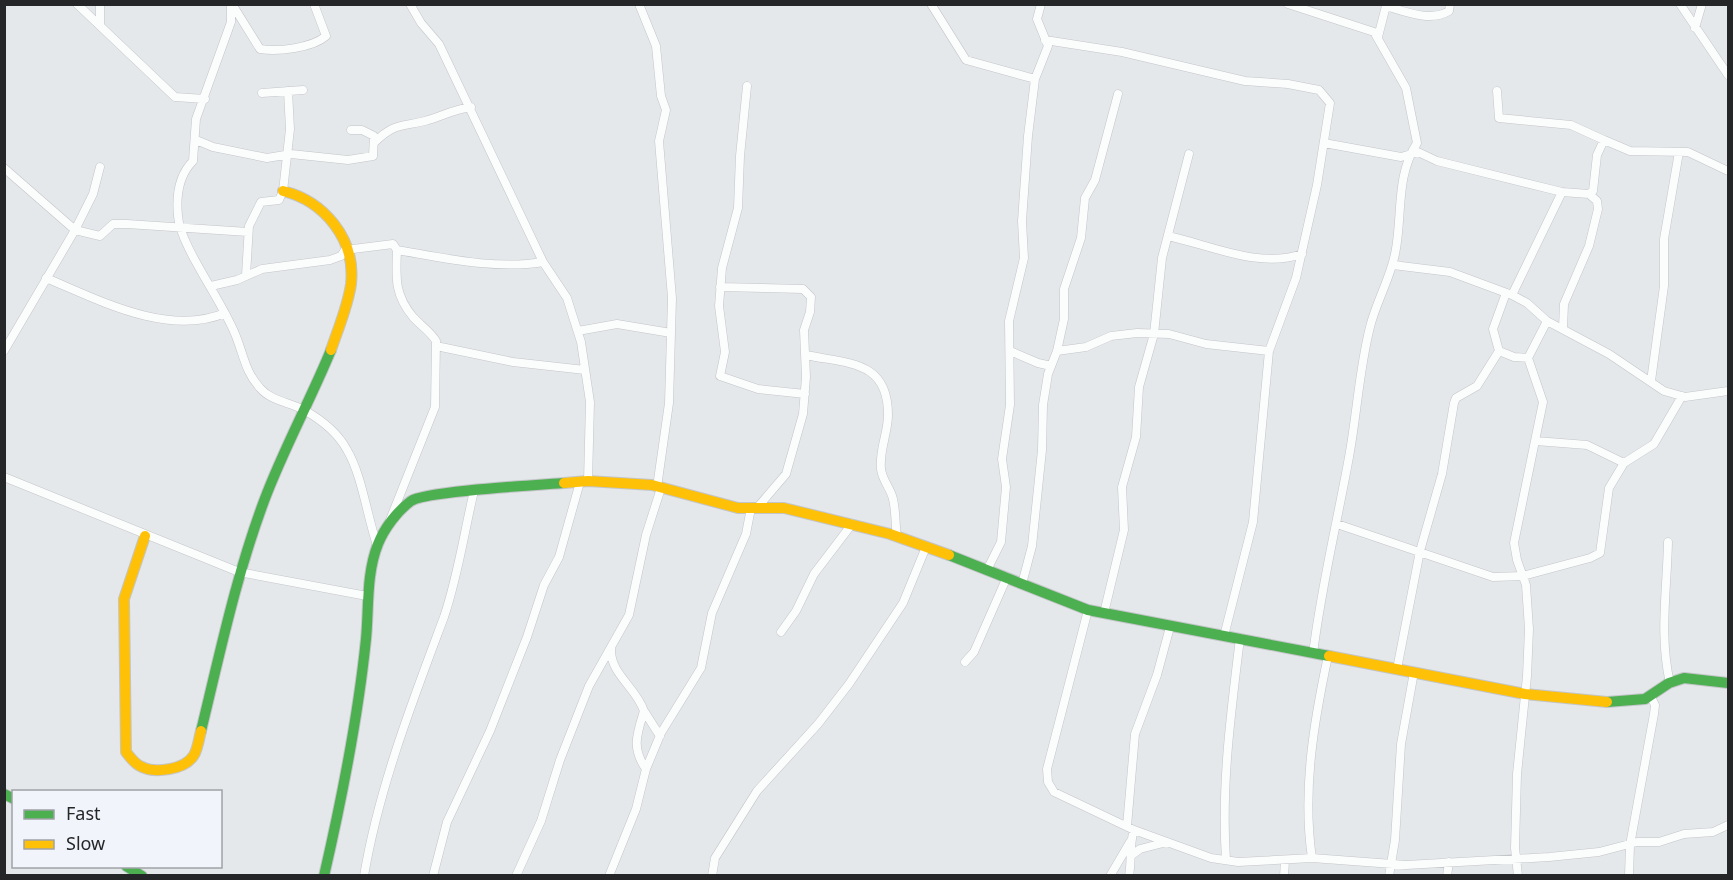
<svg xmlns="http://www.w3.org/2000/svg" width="1733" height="880" viewBox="0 0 1733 880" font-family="'Noto Sans',sans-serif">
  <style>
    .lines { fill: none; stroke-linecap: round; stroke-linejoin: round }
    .street-casing { stroke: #c3c5c8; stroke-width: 9 }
    .fast-casing { stroke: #c3c5c8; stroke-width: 12 }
    .slow-casing { stroke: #c3c5c8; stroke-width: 12 }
    .street { stroke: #fbfcfc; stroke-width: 8 }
    .fast { stroke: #4caf50; stroke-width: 10 }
    .slow { stroke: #ffc107; stroke-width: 10 }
  </style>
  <rect width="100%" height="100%" fill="#e5e8eb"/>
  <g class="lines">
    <!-- street casing -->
    <g class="street-casing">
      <path id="street" d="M 77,4 L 175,97 L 205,99
        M 231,4 L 231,22 L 196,119 L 193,161 C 179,175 176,196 178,216 C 180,247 225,304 237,339 C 244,357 246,373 260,388 C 271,401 289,402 304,410 C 320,419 338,433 347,450 C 362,475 367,516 377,545
        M 232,4 L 260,49 C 278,52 312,48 326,36 L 314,4
        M 410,4 L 421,23 L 439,44 L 543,262 L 567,298 L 581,342 L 590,402 L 588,481
        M 639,4 L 656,46 L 661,96 L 666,110 L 659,141 L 672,298 L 669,403 L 657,487
        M 931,4 L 966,60 L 1035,79
        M 1288,4 L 1374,32 L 1406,88 L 1417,143 C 1395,177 1403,216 1395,254 C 1390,279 1376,302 1370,327 C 1359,370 1357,414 1349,457 C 1337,523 1321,588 1313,654
        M 1680,4 L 1728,75
        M 100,24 L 100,4
        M 1695,28 L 1702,4
        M 1378,37 L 1386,6 C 1406,12 1431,22 1449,11 L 1450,4
        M 1045,40 L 1122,52 L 1245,81 L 1288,84 L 1319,90 L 1330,103 L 1317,185 L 1296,278 L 1269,351 L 1253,522 L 1224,636
        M 747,86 L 740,156 L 738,208 L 722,268 L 719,306 L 725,352 L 720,376 L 758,389 L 805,394
        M 1497,91 L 1499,118 L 1571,125 L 1604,140
        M 262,93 L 303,90
        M 196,140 L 213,147 L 267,158 L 291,154 L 348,160 L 373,156 L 374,136 L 362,130 L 351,130
        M 375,142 C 394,123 401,127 425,121 C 441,117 454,109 471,107
        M 1324,143 L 1401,157 L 1418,152 L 1437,161 L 1562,192 L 1589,194 L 1593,191 L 1597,155 L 1604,140 L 1630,151 L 1688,152 L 1728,171
        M 4,168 L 75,230 L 100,236 L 113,224 L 127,224 L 248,232
        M 1562,192 L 1512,295 L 1527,303 L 1547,321 L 1609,354 L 1664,391 L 1685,397 L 1728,391
        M 1168,236 C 1210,245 1259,269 1302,254
        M 1393,265 L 1450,272 L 1512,295
        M 246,275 L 249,226 L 261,202 L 279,200 L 283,191 L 290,129 L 288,91
        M 46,278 C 99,300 168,337 225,313
        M 211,286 L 237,280 L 262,269 L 330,260 L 341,256 L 345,250 L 393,244 L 397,250 C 444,258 496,270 543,262
        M 720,287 L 803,289 L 811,297 L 810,312 L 804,330 L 806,377 L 803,414 L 786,474 L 757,508
        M 1563,328 L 1564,304 L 1589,246 L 1598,209 L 1597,201 L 1589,194
        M 578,331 L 617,324 L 671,333
        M 436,346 L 513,362 L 585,370
        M 4,351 L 75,230 L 93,194 L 100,167
        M 1010,351 L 1038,363 L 1051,366
        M 1057,351 L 1086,347 L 1111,336 L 1137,333 L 1169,334 L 1206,344 L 1269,351
        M 1499,351 L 1493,329 L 1506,293
        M 806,355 C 848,364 888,360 888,415 C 888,433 879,450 881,469 C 882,480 891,489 893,499 C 896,511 895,524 897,536
        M 1651,381 L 1664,286 L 1664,239 L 1679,152
        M 1536,441 L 1587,445 L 1624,463
        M 4,477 L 239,572 L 367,596
        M 390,520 L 435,407 L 436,341 C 431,332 420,325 413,317 C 394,294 396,277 397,250
        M 1337,524 L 1493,577 L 1523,576 L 1590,558 L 1600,553 L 1609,488 L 1624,463 L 1654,444 L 1682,396
        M 1668,542 C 1667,590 1659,636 1670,683
        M 988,568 L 1001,542 L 1006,487 L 1002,459 L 1010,405 L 1009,321 L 1024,258 L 1022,221 L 1028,136 L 1035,79 L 1048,46 L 1037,19 L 1041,4
        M 1022,584 L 1032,546 L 1042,450 L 1043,405 L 1048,374 L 1057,351 L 1064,319 L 1064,289 L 1081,238 L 1085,198 L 1095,180 L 1118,94
        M 1088,610 L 1047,769 L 1048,782 L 1054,792 L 1134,830 L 1211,858 L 1238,862 L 1312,858 L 1406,865 L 1549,857 L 1599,852 L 1637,842 L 1659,842 L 1684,834 L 1713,832 L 1728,825
        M 1104,613 L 1124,530 L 1122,487 L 1136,437 L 1139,387 L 1154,334 L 1162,258 L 1189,154
        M 781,632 L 796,611 L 814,574 L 852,524
        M 611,649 C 610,674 636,687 644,711 C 637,734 631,748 646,769
        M 965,662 L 974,652 L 1007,577
        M 1397,669 L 1420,551 L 1442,474 L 1454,403 L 1456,398 L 1477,386 L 1499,351 L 1514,357 L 1528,358
        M 644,711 L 660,736
        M 1127,826 L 1135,734 L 1157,675 L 1170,627
        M 1132,855 L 1140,849 L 1167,842
        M 1312,858 C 1302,791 1314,721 1328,656
        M 1226,860 C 1221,785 1231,713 1240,638
        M 364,876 C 379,787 413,700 444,617 C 458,576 464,533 474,491
        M 433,876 L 447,822 L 490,731 L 527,637 L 544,585 L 559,557 L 580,482
        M 516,876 L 541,821 L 560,760 L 589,686 L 629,615 L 646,535 L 661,488
        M 609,876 L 636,809 L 646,769 L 661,733 L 701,668 L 712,613 L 746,534 L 751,508
        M 712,876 L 715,858 L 757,791 L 818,724 L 849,684 L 903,603 L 926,547
        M 1110,876 L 1130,842
        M 1129,876 C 1132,860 1129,844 1134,830
        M 1284,876 L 1285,861
        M 1389,876 L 1395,840 L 1401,744 L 1414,672
        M 1447,876 L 1449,862
        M 1518,876 L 1515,848 L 1517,774 L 1527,676 L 1529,629 L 1526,585 L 1517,560 L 1514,543 L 1543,402 L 1528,358 L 1547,321
        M 1629,876 L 1630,845 L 1654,714 L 1655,705 L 1651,697"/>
    </g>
    <!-- fast casing -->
    <g class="fast-casing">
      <path id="fast" d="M 949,555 L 1088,610 L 1329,656
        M 1607,702 L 1645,699 L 1669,683 L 1684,678 L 1728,683
        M 201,731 C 220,653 236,576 264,501 C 283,450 310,401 331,350
        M 4,794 L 14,799
        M 126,866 L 142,876
        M 324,876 C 342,798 358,718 366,639 C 369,608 366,574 378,544 C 384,529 397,511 411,501 C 425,491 539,485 564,483"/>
    </g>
    <!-- slow casing -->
    <g class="slow-casing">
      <path id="slow" d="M 283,191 C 324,201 356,239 351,284 C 348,306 338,329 331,350
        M 564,483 L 588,481 L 652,485 L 738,508 L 784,508 L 890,534 L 949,555
        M 145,536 L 124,599 L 126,752 C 130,757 134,763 140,766 C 154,774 185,770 194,755 C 198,748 199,738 201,731
        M 1329,656 L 1525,694 L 1607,702"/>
    </g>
    <!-- street -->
    <use href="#street" class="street"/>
    <!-- fast -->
    <use href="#fast" class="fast"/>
    <!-- slow -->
    <use href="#slow" class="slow"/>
  </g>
  <!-- border -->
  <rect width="1733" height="880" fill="none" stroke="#252628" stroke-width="12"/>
  <!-- legend -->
  <rect x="12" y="790" width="210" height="78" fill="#f1f5fb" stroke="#9fa2a7" stroke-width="1.5"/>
  <rect x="24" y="810" width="30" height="9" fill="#4caf50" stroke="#9fa2a7" stroke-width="1.5"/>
  <text x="66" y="820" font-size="18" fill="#252628">Fast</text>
  <rect x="24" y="840" width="30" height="9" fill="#ffc107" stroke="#9fa2a7" stroke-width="1.5"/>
  <text x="66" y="850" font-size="18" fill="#252628">Slow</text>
</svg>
